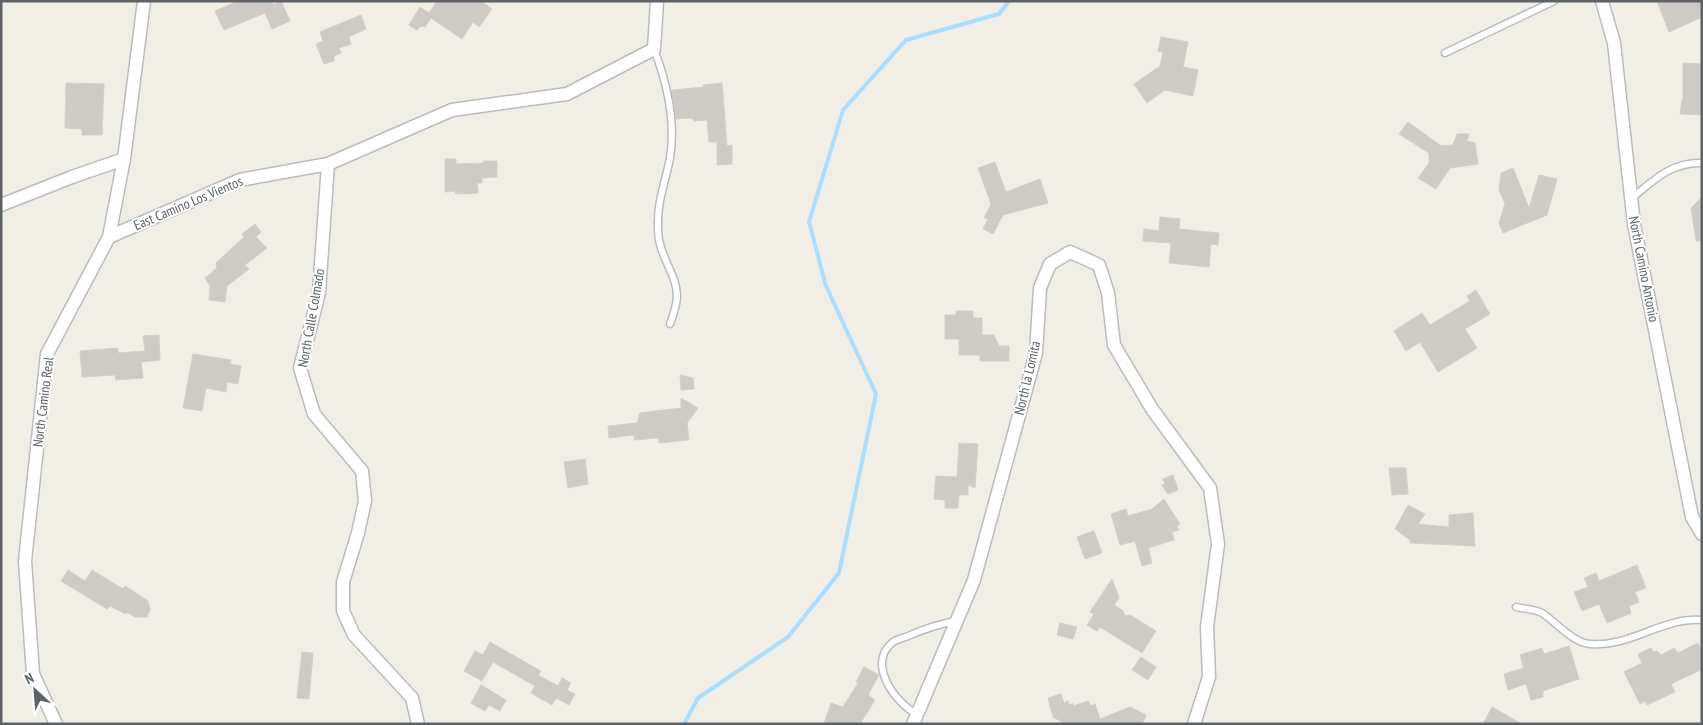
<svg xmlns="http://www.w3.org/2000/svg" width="1703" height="725" viewBox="0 0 1703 725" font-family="'PT Sans Narrow',sans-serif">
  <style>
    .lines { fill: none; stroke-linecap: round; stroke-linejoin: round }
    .stream { stroke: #a8deff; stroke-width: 4 }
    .building { fill: #cecac5; stroke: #d6cfc4 }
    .lane-casing { stroke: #b8bcc0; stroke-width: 9 }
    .street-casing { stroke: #b8bcc0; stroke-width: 15 }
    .lane { stroke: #fff; stroke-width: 6 }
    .street { stroke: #fff; stroke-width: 12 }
    .labels { text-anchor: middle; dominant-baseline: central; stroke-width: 4; stroke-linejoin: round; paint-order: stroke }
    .street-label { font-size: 14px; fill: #5d6267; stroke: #fff }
  </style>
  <rect width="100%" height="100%" fill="#f1eee6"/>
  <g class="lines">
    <!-- stream -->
    <path class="stream" d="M 684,724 L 698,698 L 788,637 L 839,573 L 876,394 L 826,286 L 809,222 L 843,110 L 906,40 L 999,14 L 1009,1"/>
  </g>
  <!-- building -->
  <path class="building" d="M 238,1 L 272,1 L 273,5 L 281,1 L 290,21 L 272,29 L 265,13 L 224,30 L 215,11 Z
    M 437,1 L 481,1 L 492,9 L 479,27 L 473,22 L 462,39 L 431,18 L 425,27 L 421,26 L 417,30 L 409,25 L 420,7 L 429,13 Z
    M 1657,1 L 1702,1 L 1702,17 L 1669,32 Z
    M 361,15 L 366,29 L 349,37 L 351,44 L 339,48 L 341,53 L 334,56 L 334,61 L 324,64 L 316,44 L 323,41 L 320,32 Z
    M 1161,37 L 1188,42 L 1183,67 L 1198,70 L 1193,96 L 1165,90 L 1147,103 L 1134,84 L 1160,66 L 1163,52 L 1158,51 Z
    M 1683,63 L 1702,64 L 1702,115 L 1680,114 L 1682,100 L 1683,101 Z
    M 66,83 L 104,84 L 102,135 L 82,135 L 82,129 L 65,128 Z
    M 722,83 L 727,146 L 732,145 L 732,164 L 717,165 L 717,142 L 709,142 L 707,120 L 694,121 L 692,118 L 676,119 L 672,90 L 704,87 L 703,85 Z
    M 1408,122 L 1441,146 L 1453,145 L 1457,134 L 1469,134 L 1467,141 L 1475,143 L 1478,164 L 1450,168 L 1436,189 L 1418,178 L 1429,163 L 1429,153 L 1399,134 Z
    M 445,159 L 456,159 L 456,164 L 483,163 L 484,161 L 497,161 L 497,177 L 482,178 L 482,183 L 477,183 L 478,193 L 456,194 L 455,191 L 445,192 Z
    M 995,162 L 1006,192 L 1040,179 L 1048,203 L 1003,215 L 993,234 L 983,229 L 988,219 L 984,218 L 991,204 L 978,168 Z
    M 1513,168 L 1529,208 L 1539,175 L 1557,179 L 1547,215 L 1503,233 L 1499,223 L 1505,204 L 1499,190 L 1501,173 Z
    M 1702,197 L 1702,241 L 1696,241 L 1691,208 Z
    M 1160,217 L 1180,219 L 1179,229 L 1219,233 L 1218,245 L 1211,244 L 1209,267 L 1169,263 L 1171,243 L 1143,241 L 1144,229 L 1159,231 Z
    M 255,224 L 261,232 L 256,237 L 267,248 L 245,265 L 249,269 L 227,286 L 225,302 L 209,300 L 210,286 L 205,278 L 217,268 L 216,263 L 244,237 L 242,234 Z
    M 1476,290 L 1490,314 L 1465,329 L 1477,348 L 1438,372 L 1420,342 L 1406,351 L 1394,331 L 1422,313 L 1430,325 L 1470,301 L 1467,296 Z
    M 956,311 L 973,311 L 973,318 L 982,318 L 982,335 L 994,335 L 999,346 L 1009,346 L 1009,361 L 980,361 L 980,355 L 959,355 L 959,339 L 945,339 L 945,315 L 956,315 Z
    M 159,335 L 160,360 L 141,362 L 143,378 L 116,380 L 115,375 L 82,377 L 80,351 L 118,348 L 118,353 L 145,351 L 143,336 Z
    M 193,354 L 231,360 L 230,364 L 241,366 L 238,384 L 227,382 L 226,392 L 206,388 L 202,411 L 183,408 Z
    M 680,375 L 693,378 L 694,389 L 681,390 Z
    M 681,398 L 698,408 L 687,423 L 689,440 L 659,443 L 658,438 L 634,440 L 634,435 L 609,438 L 608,426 L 637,423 L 640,413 L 681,408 Z
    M 959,443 L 978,444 L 975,488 L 968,485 L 968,495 L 959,495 L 958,508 L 945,508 L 945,500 L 934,499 L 936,476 L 957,477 Z
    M 585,459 L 588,484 L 568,488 L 564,462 Z
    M 1389,468 L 1406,468 L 1408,494 L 1392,495 Z
    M 1173,475 L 1178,490 L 1168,494 L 1162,485 L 1165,484 L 1163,479 Z
    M 1164,499 L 1180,524 L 1177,526 L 1179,530 L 1172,532 L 1174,540 L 1148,548 L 1152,563 L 1142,566 L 1135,541 L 1120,545 L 1111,514 L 1126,509 L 1128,516 L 1152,509 Z
    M 1408,505 L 1425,514 L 1418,524 L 1449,527 L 1449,515 L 1473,513 L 1475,546 L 1410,543 L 1410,540 L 1395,529 Z
    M 1094,531 L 1102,553 L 1085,559 L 1077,537 Z
    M 1637,565 L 1646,588 L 1635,592 L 1639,602 L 1629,606 L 1631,613 L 1607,623 L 1599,604 L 1582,611 L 1574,592 L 1588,587 L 1584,578 L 1596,573 L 1599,581 Z
    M 68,570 L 85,581 L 92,570 L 123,589 L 125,586 L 148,601 L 150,609 L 147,617 L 135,617 L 126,612 L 126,614 L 110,606 L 107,609 L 61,581 Z
    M 1112,579 L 1119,598 L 1114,605 L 1123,611 L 1125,616 L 1130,615 L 1156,631 L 1142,653 L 1100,627 L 1097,631 L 1087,625 L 1094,614 L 1090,612 Z
    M 1060,623 L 1077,627 L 1073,639 L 1057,635 Z
    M 490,642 L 541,671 L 538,675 L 558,686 L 562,678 L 571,683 L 567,690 L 575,694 L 569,705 L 556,698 L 552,705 L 531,693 L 535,686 L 493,662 L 482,681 L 464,671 L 475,651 L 483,655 Z
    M 1698,643 L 1702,651 L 1702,669 L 1671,684 L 1675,692 L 1647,705 L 1645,701 L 1640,704 L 1624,672 L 1642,663 L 1638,654 L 1651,648 L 1653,652 L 1657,651 L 1661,655 L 1674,648 L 1678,653 Z
    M 1569,646 L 1579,679 L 1543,691 L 1543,697 L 1531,700 L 1526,684 L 1508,690 L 1504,674 L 1524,668 L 1520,655 L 1542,648 L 1544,654 Z
    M 302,652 L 313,653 L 309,699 L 297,698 Z
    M 1141,657 L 1156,667 L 1148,680 L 1132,670 Z
    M 864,667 L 879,675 L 868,695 L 875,700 L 860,724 L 824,724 L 831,703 L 843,707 L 858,683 L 856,682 Z
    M 481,685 L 506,700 L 500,711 L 489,705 L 485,711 L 471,703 Z
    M 1061,694 L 1064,703 L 1068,701 L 1069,705 L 1073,704 L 1073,706 L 1088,701 L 1091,706 L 1095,704 L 1100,719 L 1130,707 L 1146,715 L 1142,724 L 1065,724 L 1053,717 L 1048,698 Z
    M 1492,707 L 1522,724 L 1483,724 Z"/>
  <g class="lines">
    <!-- lane casing -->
    <g class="lane-casing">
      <path id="lane" d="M 654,49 C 667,83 676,121 670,158 C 666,180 657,202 658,225 C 658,231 658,238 660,244 C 664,262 678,279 677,298 C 676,307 673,316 670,324
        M 1445,53 L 1554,1
        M 1632,198 C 1654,180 1671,162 1702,163
        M 1516,607 C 1524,609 1535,609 1542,613 C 1556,622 1573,643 1590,644 C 1629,648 1662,617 1702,620
        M 917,714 C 895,703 866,663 893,642 C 897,639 904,638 908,636 C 924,629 939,624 956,621"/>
    </g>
    <!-- street casing -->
    <g class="street-casing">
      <path id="street" d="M 1602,1 L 1614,43 L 1634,224 L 1692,517 L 1702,534
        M 328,164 L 319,293 L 300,368 L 314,414 L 362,471 L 365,501 L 358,533 L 343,582 L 343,611 L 354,635 L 412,698 L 418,724
        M 1,205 L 72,177 L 124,159
        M 109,237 L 240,180 L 328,164 L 452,110 L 567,94 L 654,49 L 657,1
        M 56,724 L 33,674 L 25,561 L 47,354 L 109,237 L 124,159 L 144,1
        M 913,724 L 974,580 L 1036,353 L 1040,288 L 1050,264 L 1070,252 L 1099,265 L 1108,293 L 1114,345 L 1152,409 L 1210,488 L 1218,544 L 1207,627 L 1209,677 L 1194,724"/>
    </g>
    <!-- lane -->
    <use href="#lane" class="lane"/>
    <!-- street -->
    <use href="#street" class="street"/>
  </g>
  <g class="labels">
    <!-- street labels -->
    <g class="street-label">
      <text transform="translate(188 203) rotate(-23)">East Camino Los Vientos</text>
      <text transform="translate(1644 269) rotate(79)">North Camino Antonio</text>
      <text transform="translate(311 318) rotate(-80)">North Calle Colmado</text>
      <text transform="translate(1027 378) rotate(-77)">North la Lomita</text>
      <text transform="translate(43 402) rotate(-83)">North Camino Real</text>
    </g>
  </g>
  <!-- border -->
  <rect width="1703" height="725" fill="none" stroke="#5d6267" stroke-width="5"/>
  <!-- north arrow -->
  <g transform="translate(35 690) rotate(334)" stroke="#ffffff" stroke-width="4" paint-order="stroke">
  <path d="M0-4L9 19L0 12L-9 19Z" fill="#5d6267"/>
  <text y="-8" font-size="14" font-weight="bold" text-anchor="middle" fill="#5d6267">N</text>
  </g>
</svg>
